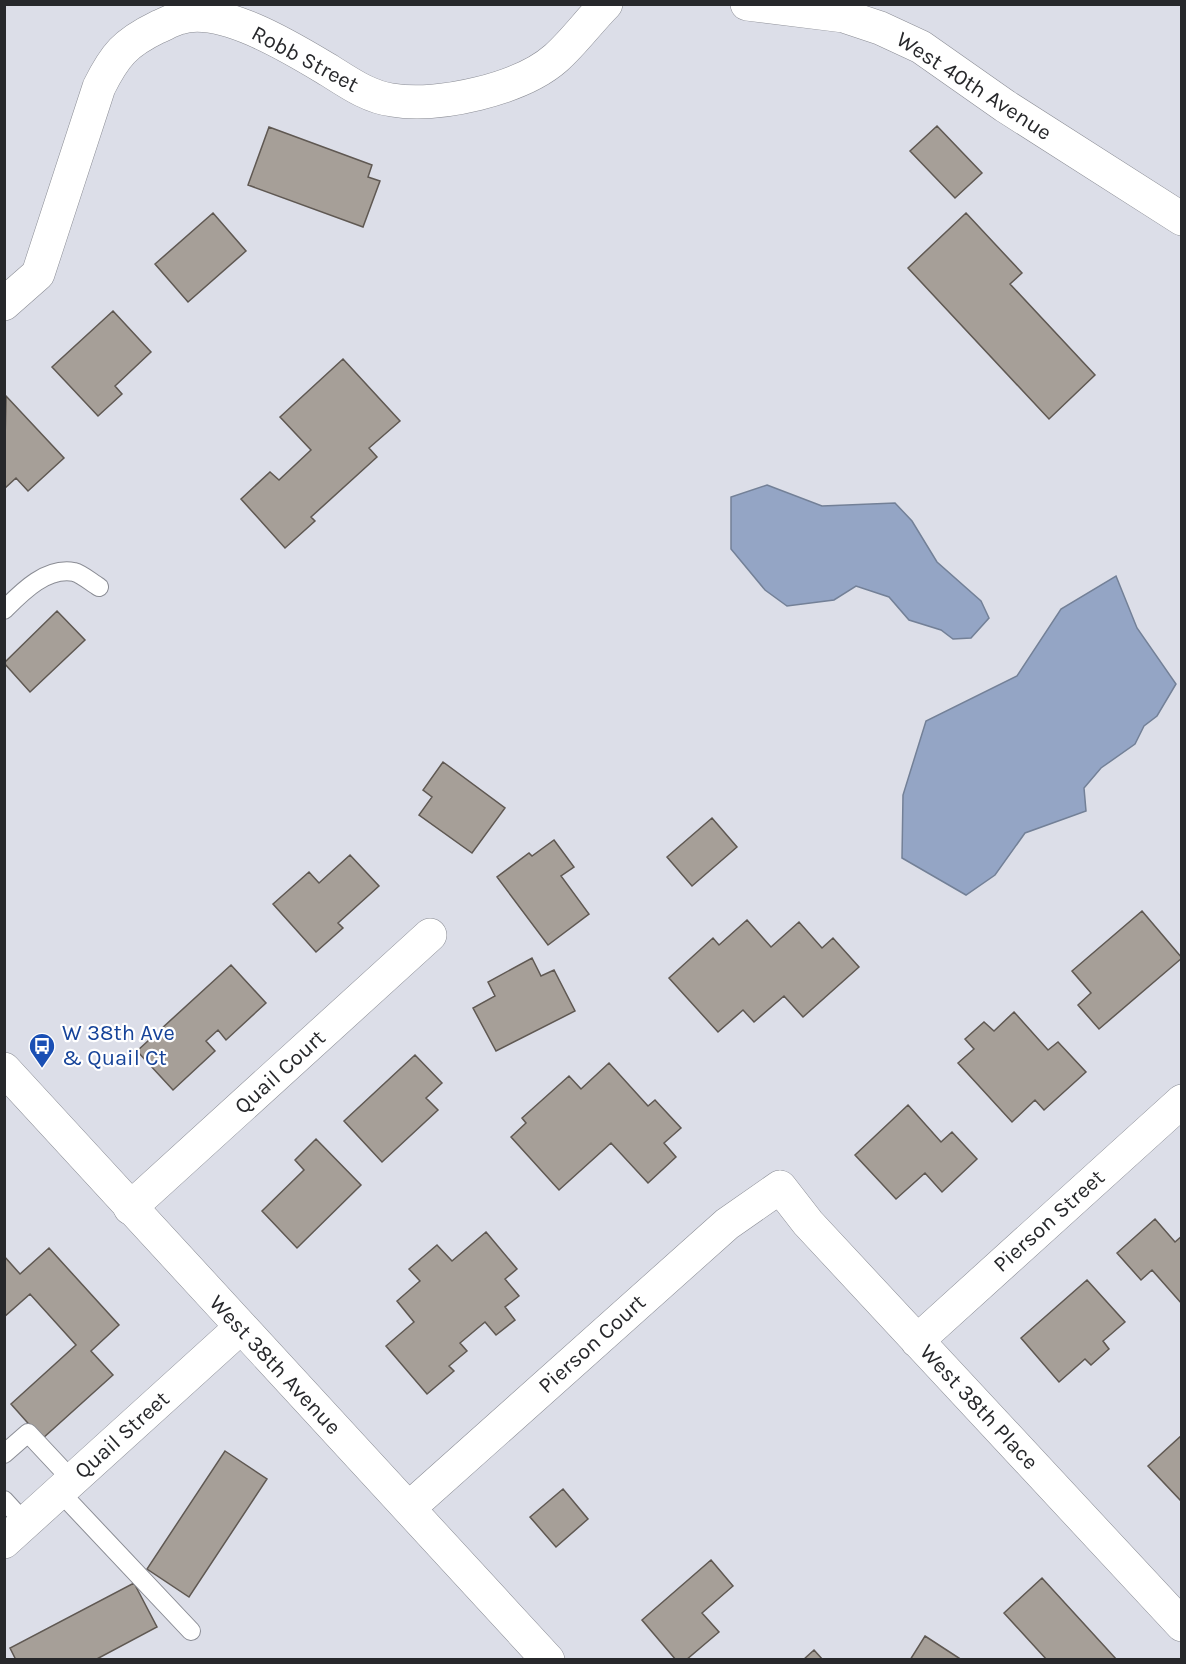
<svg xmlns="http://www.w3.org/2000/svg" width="1186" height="1664" viewBox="0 0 1186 1664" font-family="Karla,sans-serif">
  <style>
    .water { fill: #94a5c5; stroke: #738097; stroke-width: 1.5 }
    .building { fill: #a69f98; stroke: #5f5852; stroke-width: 1.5 }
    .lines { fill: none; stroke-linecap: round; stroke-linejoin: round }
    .service-casing { stroke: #8a8c94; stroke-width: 20 }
    .minor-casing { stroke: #8a8c94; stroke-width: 34 }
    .tertiary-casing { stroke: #8a8c94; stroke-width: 34 }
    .service { stroke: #fff; stroke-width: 18 }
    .minor { stroke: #fff; stroke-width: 33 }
    .tertiary { stroke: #fff; stroke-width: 33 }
    .labels { text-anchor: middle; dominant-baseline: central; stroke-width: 4.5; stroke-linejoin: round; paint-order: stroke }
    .street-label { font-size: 22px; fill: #27282b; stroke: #fff }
    .transit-label { font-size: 22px; fill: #164399; stroke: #fff; text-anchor: start }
  </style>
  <rect width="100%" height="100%" fill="#dcdee8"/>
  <!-- water -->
  <path class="water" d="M 767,485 L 822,506 L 895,503 L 912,521 L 937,562 L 981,601 L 989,618 L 971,638 L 953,639 L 941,630 L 909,620 L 889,597 L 856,586 L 834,600 L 787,606 L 765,590 L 731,549 L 731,497 Z
    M 1116,576 L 1137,628 L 1176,684 L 1157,716 L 1144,726 L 1135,744 L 1101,768 L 1084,788 L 1086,811 L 1025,833 L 995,875 L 966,895 L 902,858 L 903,795 L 926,721 L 1017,676 L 1061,609 Z"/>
  <!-- building -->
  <path class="building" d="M 937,126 L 982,173 L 955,198 L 910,151 Z
    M 269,127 L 372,165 L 368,177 L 380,181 L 363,227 L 248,185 Z
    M 213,213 L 246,251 L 188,302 L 155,264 Z
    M 966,213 L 1022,273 L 1010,284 L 1095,375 L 1049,419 L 908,268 Z
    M 113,311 L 151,352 L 115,386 L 122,394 L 98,416 L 52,367 Z
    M 343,359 L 400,421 L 369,448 L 377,457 L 311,517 L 315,521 L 285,548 L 241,499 L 270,472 L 279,480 L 311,450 L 280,417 Z
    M 6,396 L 64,458 L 28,491 L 16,478 L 4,489 Z
    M 57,611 L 85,640 L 30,692 L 4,663 Z
    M 443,762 L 505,808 L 472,853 L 419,815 L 432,797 L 423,790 Z
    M 712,818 L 737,847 L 692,886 L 667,857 Z
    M 554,840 L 574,867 L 561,876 L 589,914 L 548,945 L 497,877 L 529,853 L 532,856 Z
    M 350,855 L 379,886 L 338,923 L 343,928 L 316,952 L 273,904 L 309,872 L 319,883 Z
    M 1142,911 L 1182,958 L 1099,1029 L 1078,1005 L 1091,993 L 1072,971 Z
    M 747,920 L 771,947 L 799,922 L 822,948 L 833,938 L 859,967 L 803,1017 L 784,996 L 754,1022 L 743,1010 L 718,1032 L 669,978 L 713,938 L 719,945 Z
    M 532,958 L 541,976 L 554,970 L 575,1011 L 496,1051 L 473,1008 L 495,996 L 488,982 Z
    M 231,965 L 266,1003 L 226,1040 L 218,1030 L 206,1041 L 215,1051 L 173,1090 L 137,1051 Z
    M 1014,1012 L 1048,1050 L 1058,1042 L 1086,1072 L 1044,1110 L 1035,1100 L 1012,1122 L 958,1063 L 974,1049 L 965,1039 L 984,1022 L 994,1031 Z
    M 415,1055 L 442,1083 L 426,1098 L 438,1110 L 382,1162 L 344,1121 Z
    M 609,1063 L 648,1106 L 655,1100 L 681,1128 L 664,1143 L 676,1157 L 648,1183 L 611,1143 L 559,1190 L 511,1137 L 526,1123 L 522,1118 L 569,1076 L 581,1089 Z
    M 908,1105 L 941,1142 L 952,1132 L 977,1159 L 942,1192 L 925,1173 L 896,1199 L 855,1155 Z
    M 316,1139 L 361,1185 L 297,1248 L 262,1211 L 304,1170 L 295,1160 Z
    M 1155,1219 L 1175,1242 L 1182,1236 L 1182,1304 L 1152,1270 L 1141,1280 L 1117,1253 Z
    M 486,1232 L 517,1269 L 505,1279 L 519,1296 L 505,1307 L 515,1320 L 496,1335 L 485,1322 L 460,1343 L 467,1351 L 449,1366 L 454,1371 L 427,1394 L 386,1346 L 414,1322 L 397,1301 L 420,1281 L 409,1269 L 437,1245 L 452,1261 Z
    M 49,1248 L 119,1325 L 91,1351 L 113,1375 L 42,1439 L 11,1404 L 76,1345 L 30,1294 L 4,1317 L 4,1256 L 20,1274 Z
    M 1087,1280 L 1125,1322 L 1103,1341 L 1109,1349 L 1091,1365 L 1085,1359 L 1059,1382 L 1021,1338 Z
    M 1182,1435 L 1182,1502 L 1148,1466 Z
    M 225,1451 L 267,1479 L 189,1597 L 147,1569 Z
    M 563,1489 L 588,1519 L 556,1547 L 530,1517 Z
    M 711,1560 L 733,1586 L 702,1613 L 719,1632 L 686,1660 L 676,1660 L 642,1620 Z
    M 1042,1578 L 1117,1660 L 1047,1660 L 1004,1613 Z
    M 134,1583 L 157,1627 L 95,1660 L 16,1660 L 10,1648 Z
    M 925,1636 L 962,1660 L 910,1660 Z
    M 814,1650 L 823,1660 L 803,1660 Z"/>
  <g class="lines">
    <!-- service casing -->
    <g class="service-casing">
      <path id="service" d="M 4,610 C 22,592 46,567 74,572 C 82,574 92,583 99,587
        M 4,1454 L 28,1433 L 72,1480
        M 60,1492 L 191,1631
        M 4,1500 L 25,1523"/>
    </g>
    <!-- minor casing -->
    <g class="minor-casing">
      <path id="minor" d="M 747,4 L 844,16 L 880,28 L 921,47 L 1005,106 L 1182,219
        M 4,304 L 38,274 L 99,87 C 115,55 125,43 158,27 C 165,24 172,20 179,18 C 222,4 295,50 330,71 C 349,83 369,97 392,100 C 438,108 521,89 556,58 C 574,42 589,21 606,4
        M 780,1187 L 808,1223 L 1182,1625
        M 130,1208 L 430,935
        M 917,1341 L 1182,1101
        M 409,1508 L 727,1224 L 780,1187
        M 4,1542 L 240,1328"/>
    </g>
    <!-- tertiary casing -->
    <g class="tertiary-casing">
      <path id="tertiary" d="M 4,1069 L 548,1660"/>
    </g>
    <!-- service -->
    <use href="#service" class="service"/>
    <!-- minor -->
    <use href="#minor" class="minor"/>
    <!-- tertiary -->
    <use href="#tertiary" class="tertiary"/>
  </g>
  <!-- icons -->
  <defs>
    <g id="bus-pin" transform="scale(1.35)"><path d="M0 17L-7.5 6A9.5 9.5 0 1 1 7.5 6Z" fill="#1a4fb4" stroke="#fff"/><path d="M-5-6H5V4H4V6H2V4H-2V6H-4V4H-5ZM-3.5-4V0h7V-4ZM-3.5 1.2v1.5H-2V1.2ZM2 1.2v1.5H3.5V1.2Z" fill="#fff"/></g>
  </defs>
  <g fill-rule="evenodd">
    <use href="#bus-pin" x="42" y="1046"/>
  </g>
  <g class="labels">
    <!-- street labels -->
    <g class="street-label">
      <text transform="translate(305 59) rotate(28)">Robb Street</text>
      <text transform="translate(974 86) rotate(33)">West 40th Avenue</text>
      <text transform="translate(280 1072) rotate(-42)">Quail Court</text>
      <text transform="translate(1049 1221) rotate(-42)">Pierson Street</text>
      <text transform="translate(592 1344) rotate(-42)">Pierson Court</text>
      <text transform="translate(275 1365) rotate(47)">West 38th Avenue</text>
      <text transform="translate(979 1407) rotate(47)">West 38th Place</text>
      <text transform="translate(122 1435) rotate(-42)">Quail Street</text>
    </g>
    <!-- transit labels -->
    <g class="transit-label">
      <text x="62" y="1033">W 38th Ave<tspan x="62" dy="25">&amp; Quail Ct</tspan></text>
    </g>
  </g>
  <!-- border -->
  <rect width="1186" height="1664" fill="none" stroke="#27282b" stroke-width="12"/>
</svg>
